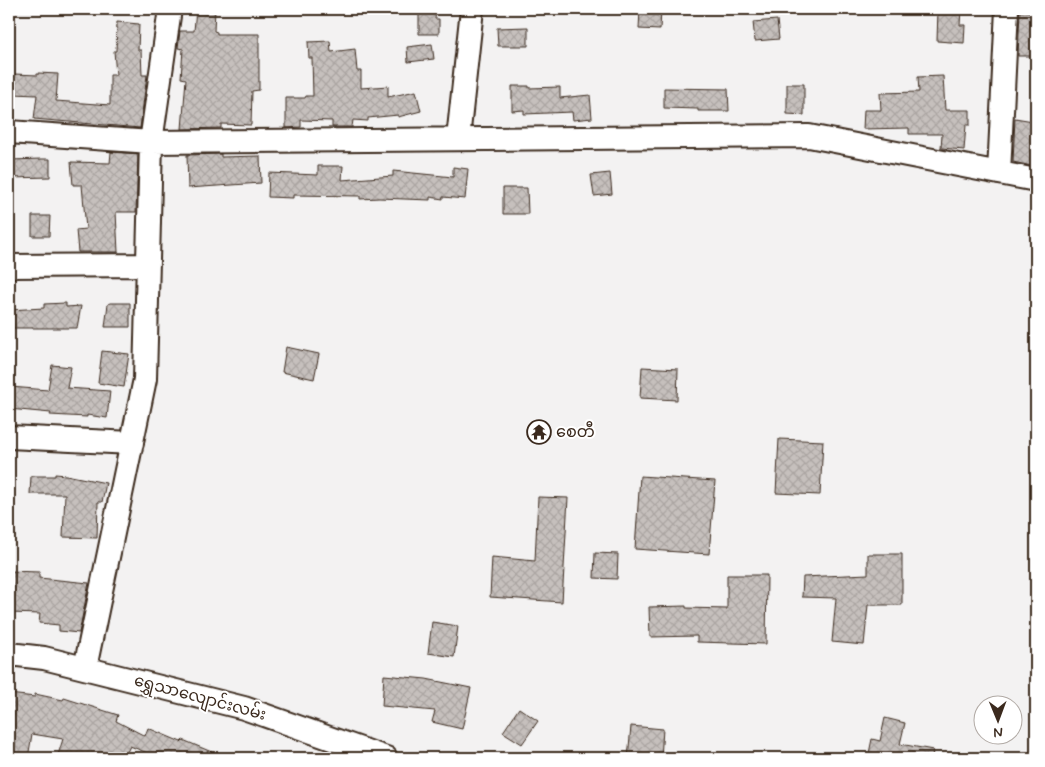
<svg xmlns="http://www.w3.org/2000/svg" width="1045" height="767" viewBox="0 0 1045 767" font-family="Mynerve,'Noto Sans Myanmar',sans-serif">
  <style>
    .building { fill: url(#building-cross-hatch); stroke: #3b2a1e }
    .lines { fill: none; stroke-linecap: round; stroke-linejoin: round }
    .minor-casing { stroke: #3b2a1e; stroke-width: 26 }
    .minor { stroke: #fff; stroke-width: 22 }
    .labels { text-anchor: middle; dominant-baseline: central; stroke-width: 4; stroke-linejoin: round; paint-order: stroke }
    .poi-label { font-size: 16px; fill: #3b2a1e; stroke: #fff; text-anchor: start }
    .street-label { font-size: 16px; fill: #3b2a1e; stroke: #fff }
  </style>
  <defs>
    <pattern id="building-cross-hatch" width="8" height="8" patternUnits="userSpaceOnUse" patternTransform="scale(1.25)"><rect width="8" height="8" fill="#c6c0bd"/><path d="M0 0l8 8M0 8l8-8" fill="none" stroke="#aba5a2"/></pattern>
  </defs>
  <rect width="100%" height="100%" fill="#f3f2f2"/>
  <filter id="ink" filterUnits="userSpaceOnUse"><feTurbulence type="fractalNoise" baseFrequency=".02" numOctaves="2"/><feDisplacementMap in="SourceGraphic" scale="10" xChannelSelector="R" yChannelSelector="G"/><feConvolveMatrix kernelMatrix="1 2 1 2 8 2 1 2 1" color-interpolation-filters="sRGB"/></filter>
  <g filter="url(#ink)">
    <!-- building -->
    <path class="building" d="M 196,9 L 215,9 L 214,31 L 217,32 L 217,34 L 259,34 L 259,90 L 252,91 L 251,125 L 221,124 L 221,128 L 182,129 L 186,79 L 181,78 L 183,49 L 178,48 L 180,31 L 194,31 Z
      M 419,9 L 436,9 L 435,19 L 439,19 L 439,34 L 419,34 Z
      M 640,9 L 661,9 L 660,30 L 639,29 Z
      M 938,9 L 961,9 L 960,25 L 965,25 L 964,43 L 937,41 Z
      M 1020,11 L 1034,11 L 1032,56 L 1018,56 Z
      M 777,20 L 779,39 L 755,41 L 753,22 Z
      M 117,22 L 139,24 L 138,50 L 141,50 L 142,75 L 147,75 L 140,128 L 34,119 L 37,95 L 13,94 L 14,74 L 38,75 L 38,73 L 58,74 L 56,101 L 110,105 L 110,75 L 116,75 L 114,51 L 116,51 Z
      M 528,27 L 528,46 L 498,46 L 497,28 Z
      M 330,41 L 331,52 L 355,49 L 357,71 L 361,71 L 361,88 L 388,86 L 388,97 L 416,91 L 421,111 L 398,117 L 398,115 L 368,118 L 368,121 L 353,120 L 352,127 L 332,127 L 332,121 L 301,120 L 301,127 L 286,128 L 286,98 L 305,98 L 306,96 L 313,96 L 312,58 L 309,58 L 308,42 Z
      M 432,44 L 434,59 L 408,62 L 407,47 Z
      M 943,76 L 945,110 L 970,110 L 970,125 L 966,125 L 964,150 L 941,148 L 942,134 L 909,134 L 909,128 L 863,129 L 864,110 L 881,110 L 880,93 L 919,92 L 918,77 Z
      M 787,84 L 804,84 L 804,115 L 787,114 Z
      M 512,86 L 529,86 L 529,88 L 560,87 L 560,98 L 590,95 L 592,118 L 573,120 L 572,112 L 524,114 L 524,110 L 512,111 Z
      M 664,88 L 728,89 L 729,111 L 698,111 L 698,109 L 664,108 Z
      M 1015,118 L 1033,121 L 1032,166 L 1013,162 Z
      M 111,152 L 138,154 L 136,212 L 116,212 L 118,252 L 78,252 L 76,230 L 86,229 L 82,185 L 73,185 L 71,162 L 110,163 Z
      M 221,154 L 221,157 L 260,156 L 261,183 L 188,188 L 187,155 Z
      M 41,159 L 50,159 L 50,177 L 11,178 L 10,160 Z
      M 318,166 L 343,166 L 342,180 L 393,176 L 393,171 L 453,177 L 453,167 L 468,169 L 465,199 L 443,197 L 443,199 L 430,197 L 430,200 L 379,198 L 360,199 L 360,196 L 293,195 L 293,198 L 268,197 L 269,173 L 318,175 Z
      M 610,173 L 612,194 L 594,196 L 591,175 Z
      M 503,188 L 527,188 L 528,214 L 503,214 Z
      M 32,216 L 50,216 L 49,236 L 32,236 Z
      M 66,303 L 66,307 L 81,306 L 77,328 L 9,328 L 9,310 L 44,308 L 44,304 Z
      M 110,303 L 130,303 L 130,327 L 105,327 L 108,304 Z
      M 286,347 L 319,354 L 314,379 L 282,372 Z
      M 102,351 L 129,354 L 124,387 L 98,383 Z
      M 52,365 L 71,367 L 67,388 L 110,391 L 107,418 L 87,415 L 87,417 L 50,415 L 51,413 L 9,409 L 10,387 L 48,390 Z
      M 642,367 L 678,369 L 677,400 L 640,398 Z
      M 779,439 L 823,441 L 820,495 L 776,493 Z
      M 55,474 L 66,475 L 106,483 L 102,502 L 98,502 L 97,538 L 63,537 L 65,494 L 30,494 L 31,476 L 55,476 Z
      M 640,476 L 715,481 L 709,554 L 635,549 Z
      M 538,497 L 568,498 L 562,602 L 490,597 L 492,557 L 535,561 Z
      M 595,553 L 618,554 L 617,579 L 594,578 Z
      M 868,554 L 902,554 L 902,605 L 868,605 L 864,645 L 832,642 L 836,598 L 802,597 L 803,577 L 868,574 Z
      M 9,571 L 39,572 L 39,578 L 89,583 L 79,633 L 59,631 L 59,625 L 39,623 L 40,614 L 9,613 Z
      M 727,575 L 767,575 L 766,644 L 697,642 L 697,636 L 650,637 L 649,607 L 686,606 L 686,608 L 727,609 Z
      M 432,622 L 458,626 L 454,657 L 428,653 Z
      M 384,675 L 426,679 L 471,688 L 462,729 L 432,722 L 435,711 L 382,706 Z
      M 9,694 L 35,697 L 35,694 L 63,700 L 64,698 L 118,715 L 116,721 L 145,736 L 148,728 L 181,742 L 183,740 L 226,758 L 160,758 L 130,746 L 124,758 L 57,758 L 63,739 L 32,734 L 28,758 L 9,758 L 12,740 L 9,740 Z
      M 519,708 L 538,721 L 522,744 L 503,732 Z
      M 885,718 L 905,723 L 900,744 L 933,750 L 932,758 L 868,758 L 872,739 L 880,741 Z
      M 631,726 L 663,729 L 661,758 L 628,758 Z"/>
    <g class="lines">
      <!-- minor casing -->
      <g class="minor-casing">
        <path id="minor" d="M 9,132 L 151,142 L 809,136 L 1036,180
          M 458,139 L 472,9
          M 999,173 L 1007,9
          M 9,266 L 148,265
          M 9,437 L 132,443
          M 9,654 L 44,658 L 244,708 L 386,758
          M 85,668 L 145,379 L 151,142 L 170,9"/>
      </g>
      <!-- minor -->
      <use href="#minor" class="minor"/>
    </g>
  </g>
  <!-- icons -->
  <defs>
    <g id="temple-ring" transform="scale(1.25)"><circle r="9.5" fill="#fff" stroke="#3b2a1e" stroke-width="1.5"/><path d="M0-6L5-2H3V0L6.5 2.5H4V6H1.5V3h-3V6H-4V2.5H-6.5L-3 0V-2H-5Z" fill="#3b2a1e"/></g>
  </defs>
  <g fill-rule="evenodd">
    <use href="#temple-ring" x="539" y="432"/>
  </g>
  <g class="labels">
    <!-- poi labels -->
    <g class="poi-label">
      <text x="556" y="432">စေတီ</text>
    </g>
    <!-- street labels -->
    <g class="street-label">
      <text transform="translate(200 698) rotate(15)">ရွှေသာလျောင်းလမ်း</text>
    </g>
  </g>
  <!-- margin -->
  <rect width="1045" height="767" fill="none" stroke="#fff" stroke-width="30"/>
  <rect x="15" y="15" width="1015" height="737" fill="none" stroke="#3b2a1e" stroke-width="2" filter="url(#ink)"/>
  <!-- north arrow -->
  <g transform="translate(998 720) rotate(179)"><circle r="24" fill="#ffffff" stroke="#b1aaa5"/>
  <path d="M0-4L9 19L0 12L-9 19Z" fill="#3b2a1e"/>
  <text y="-8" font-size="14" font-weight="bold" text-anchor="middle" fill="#3b2a1e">N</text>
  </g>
</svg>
